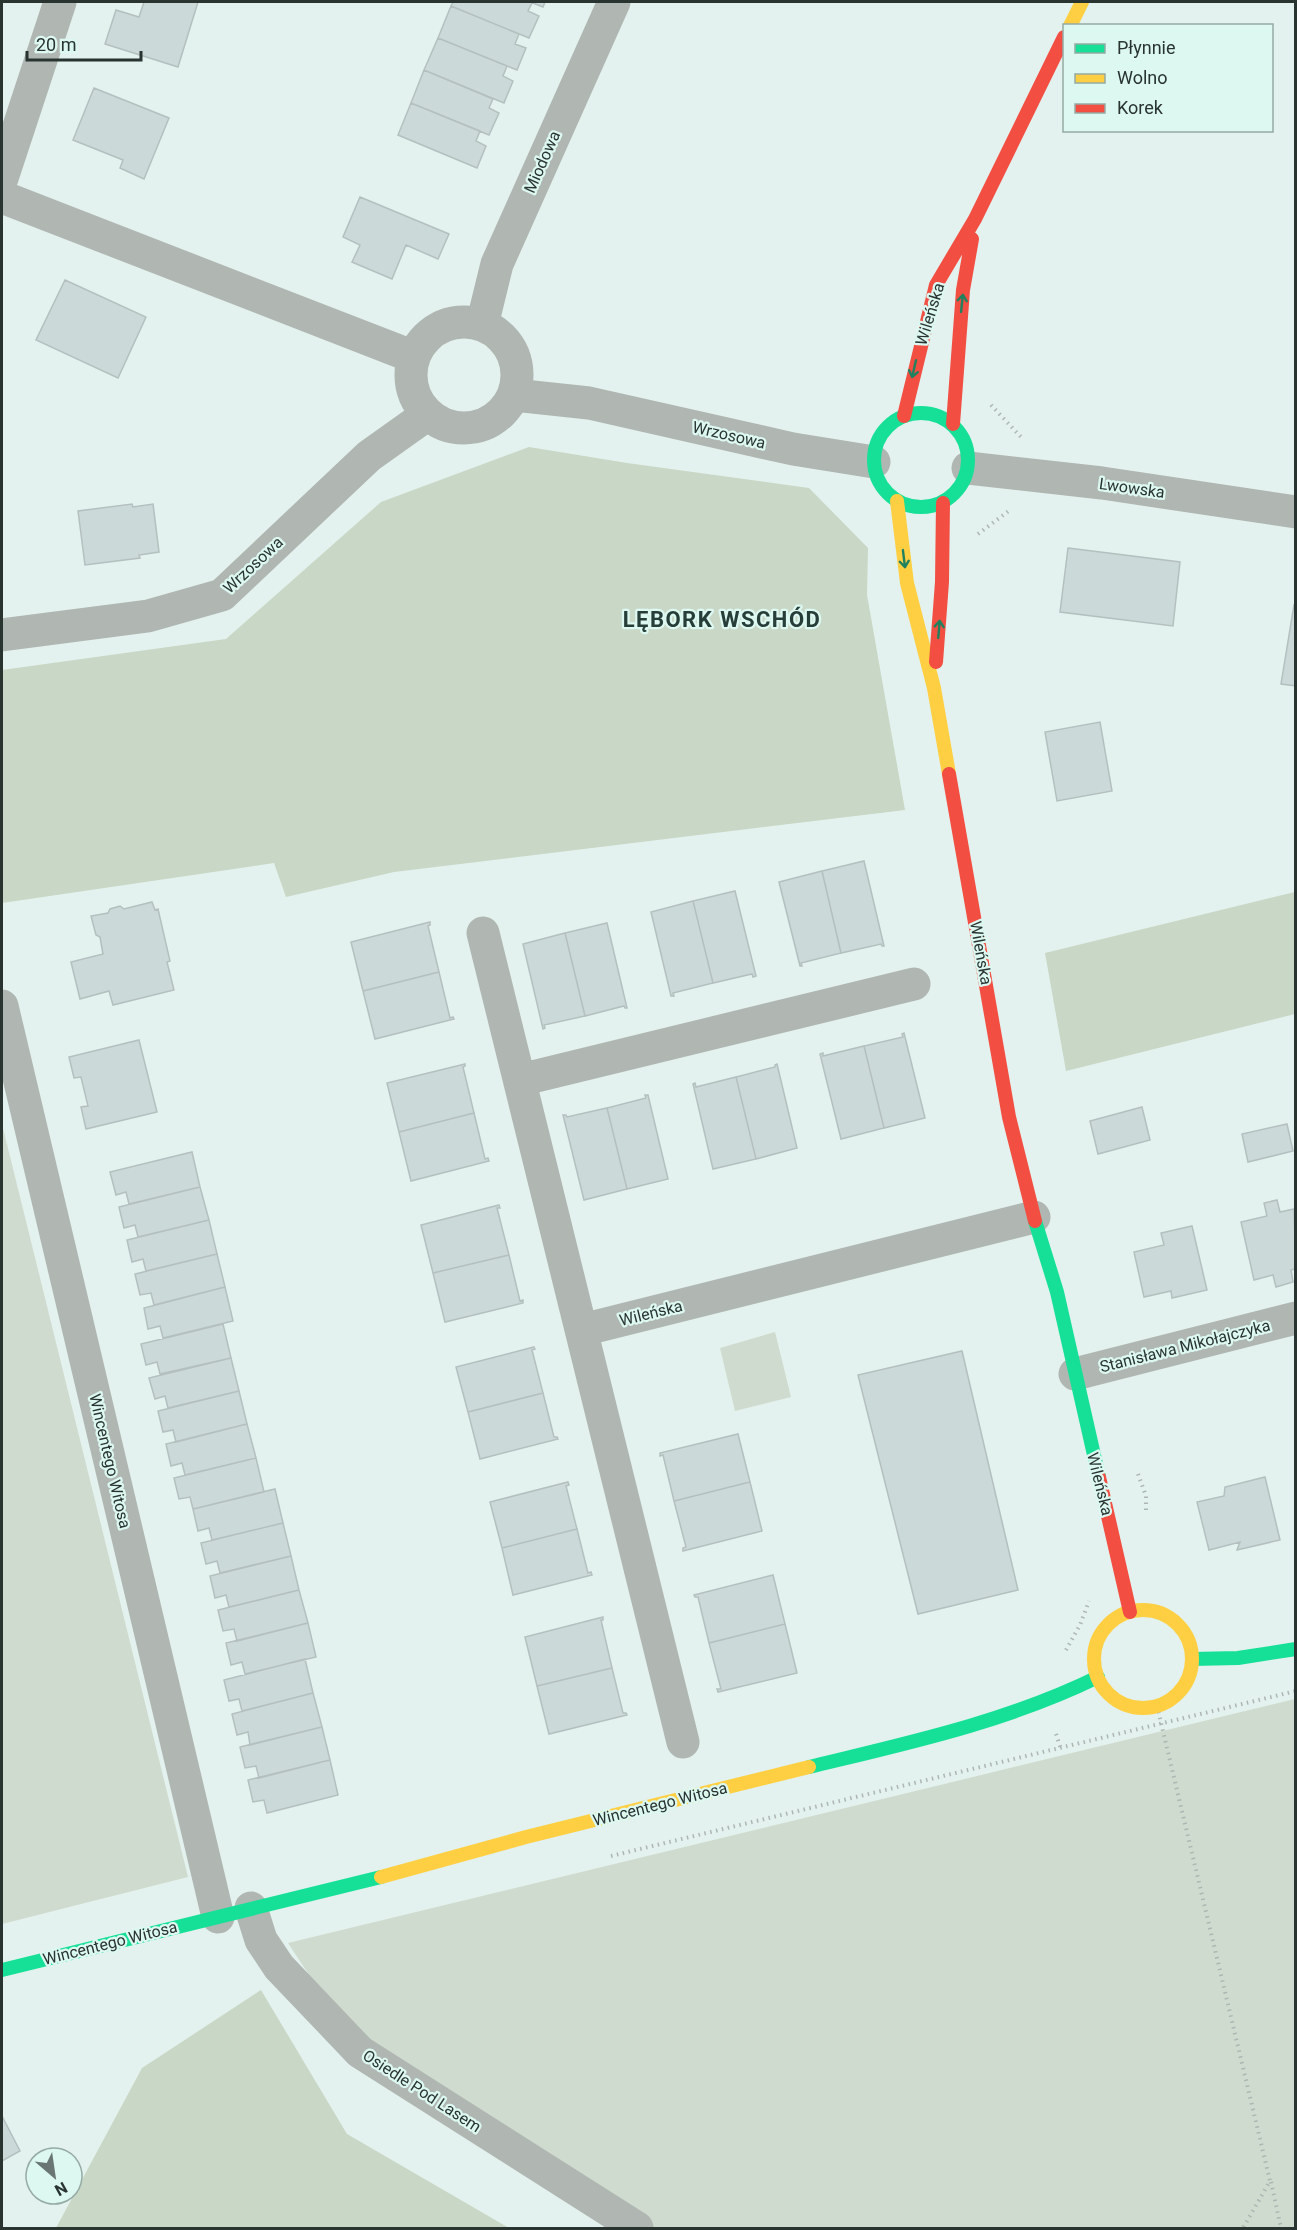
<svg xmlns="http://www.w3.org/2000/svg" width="1297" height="2230" viewBox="0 0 1297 2230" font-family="Roboto,sans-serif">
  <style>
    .green { fill: #cfdbce }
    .forest { fill: #c9d7c6 }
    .building { fill: #cbd9d8; stroke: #b4c0bf; stroke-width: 1.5 }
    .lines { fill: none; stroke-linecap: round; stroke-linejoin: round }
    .path { stroke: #aeb6b3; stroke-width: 4; stroke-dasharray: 1.5 4.5; stroke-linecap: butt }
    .street { stroke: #b0b6b2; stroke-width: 33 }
    .fast { stroke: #16e098; stroke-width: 14 }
    .slow { stroke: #ffcf43; stroke-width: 14 }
    .jam { stroke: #f24e42; stroke-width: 14 }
    .oneway { stroke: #20815f }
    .labels { text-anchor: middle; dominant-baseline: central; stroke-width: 4.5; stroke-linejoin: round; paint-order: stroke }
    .street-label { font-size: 16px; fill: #293431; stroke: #ddf8f1 }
    .district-label { font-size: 22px; font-weight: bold; letter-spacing: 1.5px; fill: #273d38; stroke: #ddf8f1 }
  </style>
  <rect width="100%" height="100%" fill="#e3f2ee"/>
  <!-- green -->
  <path class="green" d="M 2,1124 L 188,1877 L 2,1924 Z
    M 775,1332 L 791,1397 L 735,1411 L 720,1348 Z
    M 1295,1699 L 1295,2228 L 627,2228 L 360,2052 L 288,1943 Z"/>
  <!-- forest -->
  <path class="forest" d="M 529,447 L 627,463 L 809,488 L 868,548 L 867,595 L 905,810 L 394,872 L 286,897 L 274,863 L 2,903 L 2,670 L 226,639 L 381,502 Z
    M 1295,892 L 1295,1014 L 1066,1071 L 1045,953 Z
    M 261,1990 L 347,2134 L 509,2228 L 56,2228 L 142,2068 Z"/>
  <!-- building -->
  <path class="building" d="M 144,2 L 198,2 L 178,67 L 105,44 L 116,10 L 139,17 Z
    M 453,2 L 530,2 L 532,3 L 528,11 L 539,16 L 529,38 L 451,6 Z
    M 530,2 L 545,2 L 543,7 Z
    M 451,6 L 519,34 L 515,44 L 526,48 L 517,70 L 438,38 Z
    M 438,38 L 507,66 L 503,76 L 513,81 L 504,103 L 424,70 Z
    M 424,70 L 493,99 L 489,108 L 499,113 L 489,135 L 411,103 Z
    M 94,88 L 169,118 L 144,179 L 120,168 L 123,160 L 73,140 Z
    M 411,103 L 480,131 L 476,141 L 486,146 L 477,168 L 398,135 Z
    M 360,197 L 449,234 L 438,259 L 406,245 L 392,279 L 352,262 L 360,245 L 343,237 Z
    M 65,280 L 146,317 L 118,378 L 36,340 Z
    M 132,504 L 133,507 L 153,504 L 159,552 L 139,555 L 140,558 L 85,565 L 78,511 Z
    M 1068,548 L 1180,562 L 1173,626 L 1060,612 Z
    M 1294,605 L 1296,606 L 1296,686 L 1281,684 Z
    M 1100,722 L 1112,791 L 1057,801 L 1045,732 Z
    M 864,861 L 884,946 L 882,946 L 881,944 L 841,953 L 822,871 Z
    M 822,871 L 841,953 L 801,963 L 802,966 L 800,966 L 779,882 Z
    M 735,891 L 756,976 L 753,977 L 752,974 L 713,983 L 693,901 Z
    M 693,901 L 713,983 L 673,993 L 674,996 L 671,996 L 651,912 Z
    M 152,902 L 155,910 L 158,909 L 170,961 L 167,962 L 174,990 L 113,1005 L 109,991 L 80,999 L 71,962 L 103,954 L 100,937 L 96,935 L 91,916 L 108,913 L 110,909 L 120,906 L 124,909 Z
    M 430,922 L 430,925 L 428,926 L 439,972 L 363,991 L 351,942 Z
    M 607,923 L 627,1008 L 625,1008 L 624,1006 L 585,1016 L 565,933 Z
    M 565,933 L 585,1016 L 544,1025 L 545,1028 L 543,1029 L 523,944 Z
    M 439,972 L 450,1018 L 453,1017 L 454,1019 L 375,1039 L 363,991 Z
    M 904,1033 L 925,1118 L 884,1128 L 864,1046 L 903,1037 L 902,1034 Z
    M 139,1040 L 157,1112 L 86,1129 L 81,1107 L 88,1106 L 81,1077 L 74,1078 L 69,1057 Z
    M 864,1046 L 884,1128 L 841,1139 L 820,1054 L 823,1053 L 823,1056 Z
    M 465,1064 L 465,1066 L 463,1067 L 474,1113 L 399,1132 L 387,1083 Z
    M 777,1064 L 797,1148 L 756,1159 L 736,1077 L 775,1067 L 775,1065 Z
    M 736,1077 L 756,1159 L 713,1169 L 693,1084 L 695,1083 L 696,1087 Z
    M 645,1095 L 648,1095 L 668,1179 L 627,1189 L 607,1108 L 646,1098 Z
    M 1142,1107 L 1150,1140 L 1098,1154 L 1090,1121 Z
    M 607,1108 L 627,1189 L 584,1200 L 563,1115 L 566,1115 L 567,1117 Z
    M 474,1113 L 485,1159 L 488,1158 L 489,1161 L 411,1181 L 399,1132 Z
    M 1287,1124 L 1293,1151 L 1248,1162 L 1242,1134 Z
    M 192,1152 L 200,1187 L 129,1204 L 126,1192 L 116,1195 L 110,1172 Z
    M 200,1187 L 209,1220 L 138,1237 L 135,1225 L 124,1228 L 119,1207 Z
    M 1277,1200 L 1280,1212 L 1294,1209 L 1296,1269 L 1291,1270 L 1293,1282 L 1276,1287 L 1273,1275 L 1254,1280 L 1241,1222 L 1267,1216 L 1264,1203 Z
    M 499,1205 L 500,1208 L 497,1208 L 509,1255 L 433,1273 L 421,1225 Z
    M 209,1220 L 217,1254 L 146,1271 L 143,1259 L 132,1262 L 127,1240 Z
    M 1192,1226 L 1207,1290 L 1172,1298 L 1171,1291 L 1144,1297 L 1134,1252 L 1164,1245 L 1161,1233 Z
    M 217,1254 L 225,1287 L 154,1305 L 151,1293 L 140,1295 L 135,1274 Z
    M 509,1255 L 520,1301 L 523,1300 L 523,1303 L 445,1322 L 433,1273 Z
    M 225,1287 L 233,1321 L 163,1338 L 160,1326 L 148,1329 L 144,1308 Z
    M 223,1324 L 231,1358 L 160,1374 L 157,1362 L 146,1365 L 141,1344 Z
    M 534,1347 L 535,1349 L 532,1350 L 543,1393 L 468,1412 L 456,1367 Z
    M 962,1351 L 1018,1590 L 918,1614 L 858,1375 Z
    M 231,1358 L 239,1391 L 168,1408 L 165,1396 L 155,1399 L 149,1378 Z
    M 239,1391 L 247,1424 L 176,1442 L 173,1430 L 163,1432 L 158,1411 Z
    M 543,1393 L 554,1437 L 557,1437 L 558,1439 L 480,1459 L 468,1412 Z
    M 247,1424 L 256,1458 L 185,1475 L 182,1463 L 171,1466 L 166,1444 Z
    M 738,1434 L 750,1482 L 674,1501 L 663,1455 L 660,1456 L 660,1453 Z
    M 256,1458 L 264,1492 L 193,1509 L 190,1497 L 179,1499 L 174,1478 Z
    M 1265,1477 L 1280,1540 L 1237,1550 L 1240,1542 L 1209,1550 L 1197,1502 L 1224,1496 L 1225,1487 Z
    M 568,1482 L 569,1485 L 566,1486 L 577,1529 L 502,1548 L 490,1502 Z
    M 750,1482 L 762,1531 L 683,1551 L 683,1548 L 686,1547 L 674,1501 Z
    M 275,1489 L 283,1523 L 212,1540 L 209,1528 L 198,1531 L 193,1509 Z
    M 283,1523 L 291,1556 L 220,1573 L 217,1561 L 206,1564 L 201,1543 Z
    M 577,1529 L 588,1573 L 591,1572 L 592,1575 L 513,1595 L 502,1548 Z
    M 291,1556 L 299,1590 L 229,1607 L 226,1595 L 215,1598 L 210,1576 Z
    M 773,1575 L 785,1624 L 709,1643 L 698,1597 L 695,1597 L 694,1595 Z
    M 299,1590 L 308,1623 L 237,1641 L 234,1629 L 223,1631 L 218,1610 Z
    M 603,1617 L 603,1620 L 601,1620 L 612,1668 L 537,1686 L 525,1637 Z
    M 308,1623 L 316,1657 L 245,1674 L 242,1662 L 231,1665 L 226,1643 Z
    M 785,1624 L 797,1673 L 718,1692 L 717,1689 L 721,1689 L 709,1643 Z
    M 305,1659 L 313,1693 L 242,1711 L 239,1699 L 229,1701 L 224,1680 Z
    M 612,1668 L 623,1713 L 626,1713 L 627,1715 L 549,1734 L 537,1686 Z
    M 313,1693 L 322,1727 L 250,1745 L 248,1732 L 237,1735 L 232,1714 Z
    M 322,1727 L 330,1760 L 259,1778 L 256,1766 L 245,1768 L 240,1747 Z
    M 330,1760 L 338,1795 L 267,1813 L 264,1800 L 253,1802 L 248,1780 Z
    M 2,2116 L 20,2151 L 2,2161 Z"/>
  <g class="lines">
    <!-- path -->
    <path class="path" d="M 991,405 L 1021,437
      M 978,534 L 1010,510
      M 1138,1474 L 1146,1496 L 1146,1510
      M 1066,1650 L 1080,1625 L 1089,1601
      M 1157,1706 L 1270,2181 L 1243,2228
      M 1056,1734 L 1061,1749
      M 611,1856 L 1296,1691
      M 1271,2182 L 1281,2228"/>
    <!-- street -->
    <path class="street" d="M 2,178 L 60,2
      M 2,197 L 414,357
      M411 375a53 53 0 1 1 106 0a53 53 0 1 1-106 0Z
      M 482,325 L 497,264 L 614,2
      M 514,395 L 589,403 L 793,449 L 874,462
      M 968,468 L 1102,483 L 1296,512
      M 2,635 L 148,616 L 222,595 L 369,456 L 428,414
      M 483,933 L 683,1742
      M 2,1006 L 218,1917
      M 520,1080 L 914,984
      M 582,1330 L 1034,1217
      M 1075,1374 L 1296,1318
      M 251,1908 L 261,1940 L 279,1967 L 360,2052 L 637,2228"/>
    <!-- fast -->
    <path class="fast" d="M874 460a47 47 0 1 1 94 0a47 47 0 1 1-94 0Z
      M 1035,1221 L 1057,1292 L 1099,1477
      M 1192,1659 L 1238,1658 L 1296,1649
      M 809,1767 C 908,1743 1006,1722 1098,1677
      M 2,1970 L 381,1877"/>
    <!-- slow -->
    <path class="slow" d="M 1070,26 L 1082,2
      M 897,501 L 907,583 L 934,688 L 949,774
      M1094 1659a49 49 0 1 1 98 0a49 49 0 1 1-98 0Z
      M 381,1877 L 526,1837 L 809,1767"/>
    <!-- jam -->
    <path class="jam" d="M 904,416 L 936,285 L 975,219 L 1064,37
      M 953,424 L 963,290 L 972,239
      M 936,662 L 942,582 L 943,503
      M 949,774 L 1009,1117 L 1035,1221
      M 1099,1477 L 1130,1612"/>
  </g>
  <!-- one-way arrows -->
  <defs><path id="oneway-shaft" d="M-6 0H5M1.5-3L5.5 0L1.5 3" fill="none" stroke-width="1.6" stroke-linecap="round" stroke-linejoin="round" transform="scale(1.5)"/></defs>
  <g class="oneway">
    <use href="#oneway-shaft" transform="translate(962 303) rotate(-84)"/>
    <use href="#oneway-shaft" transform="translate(914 369) rotate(103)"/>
    <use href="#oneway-shaft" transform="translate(904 559) rotate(83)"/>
    <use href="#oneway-shaft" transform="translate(939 629) rotate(-85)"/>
  </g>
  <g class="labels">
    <!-- street labels -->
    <g class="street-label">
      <text transform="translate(542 162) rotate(-66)">Miodowa</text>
      <text transform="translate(930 314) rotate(-73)">Wileńska</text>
      <text transform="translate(729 435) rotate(13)">Wrzosowa</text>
      <text transform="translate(1132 488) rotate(8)">Lwowska</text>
      <text transform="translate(253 565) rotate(-43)">Wrzosowa</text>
      <text transform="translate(981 953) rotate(80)">Wileńska</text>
      <text transform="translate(651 1313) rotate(-14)">Wileńska</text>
      <text transform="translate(1185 1346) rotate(-14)">Stanisława Mikołajczyka</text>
      <text transform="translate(110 1461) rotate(77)">Wincentego Witosa</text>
      <text transform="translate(1100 1484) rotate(76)">Wileńska</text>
      <text transform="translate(660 1804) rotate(-14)">Wincentego Witosa</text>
      <text transform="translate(110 1943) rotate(-14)">Wincentego Witosa</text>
      <text transform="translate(422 2091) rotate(33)">Osiedle Pod Lasem</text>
    </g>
    <!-- district labels -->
    <g class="district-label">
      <text x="722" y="619">LĘBORK WSCHÓD</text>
    </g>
  </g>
  <!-- border -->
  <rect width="1297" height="2230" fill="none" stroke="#293431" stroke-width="6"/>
  <!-- legend -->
  <rect x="1063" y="24" width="210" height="108" fill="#ddf8f1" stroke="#95aaa4" stroke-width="1.5"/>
  <rect x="1075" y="44" width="30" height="9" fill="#16e098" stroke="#95aaa4" stroke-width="1.5"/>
  <text x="1117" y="54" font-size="18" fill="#293431">Płynnie</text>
  <rect x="1075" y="74" width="30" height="9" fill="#ffcf43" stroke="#95aaa4" stroke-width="1.5"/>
  <text x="1117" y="84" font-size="18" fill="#293431">Wolno</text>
  <rect x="1075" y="104" width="30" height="9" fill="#f24e42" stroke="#95aaa4" stroke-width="1.5"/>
  <text x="1117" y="114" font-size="18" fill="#293431">Korek</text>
  <!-- north arrow -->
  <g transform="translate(54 2176) rotate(151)"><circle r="28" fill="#ddf8f1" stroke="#95aaa4" stroke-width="1.5"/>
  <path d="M0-4.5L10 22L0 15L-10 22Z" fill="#6a7673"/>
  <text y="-9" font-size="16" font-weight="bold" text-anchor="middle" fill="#293431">N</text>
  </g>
  <!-- scale -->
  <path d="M27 51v9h114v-9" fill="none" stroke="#293431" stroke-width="3"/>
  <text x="36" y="51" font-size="18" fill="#293431" stroke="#ddf8f1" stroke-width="4.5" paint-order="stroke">20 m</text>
</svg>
